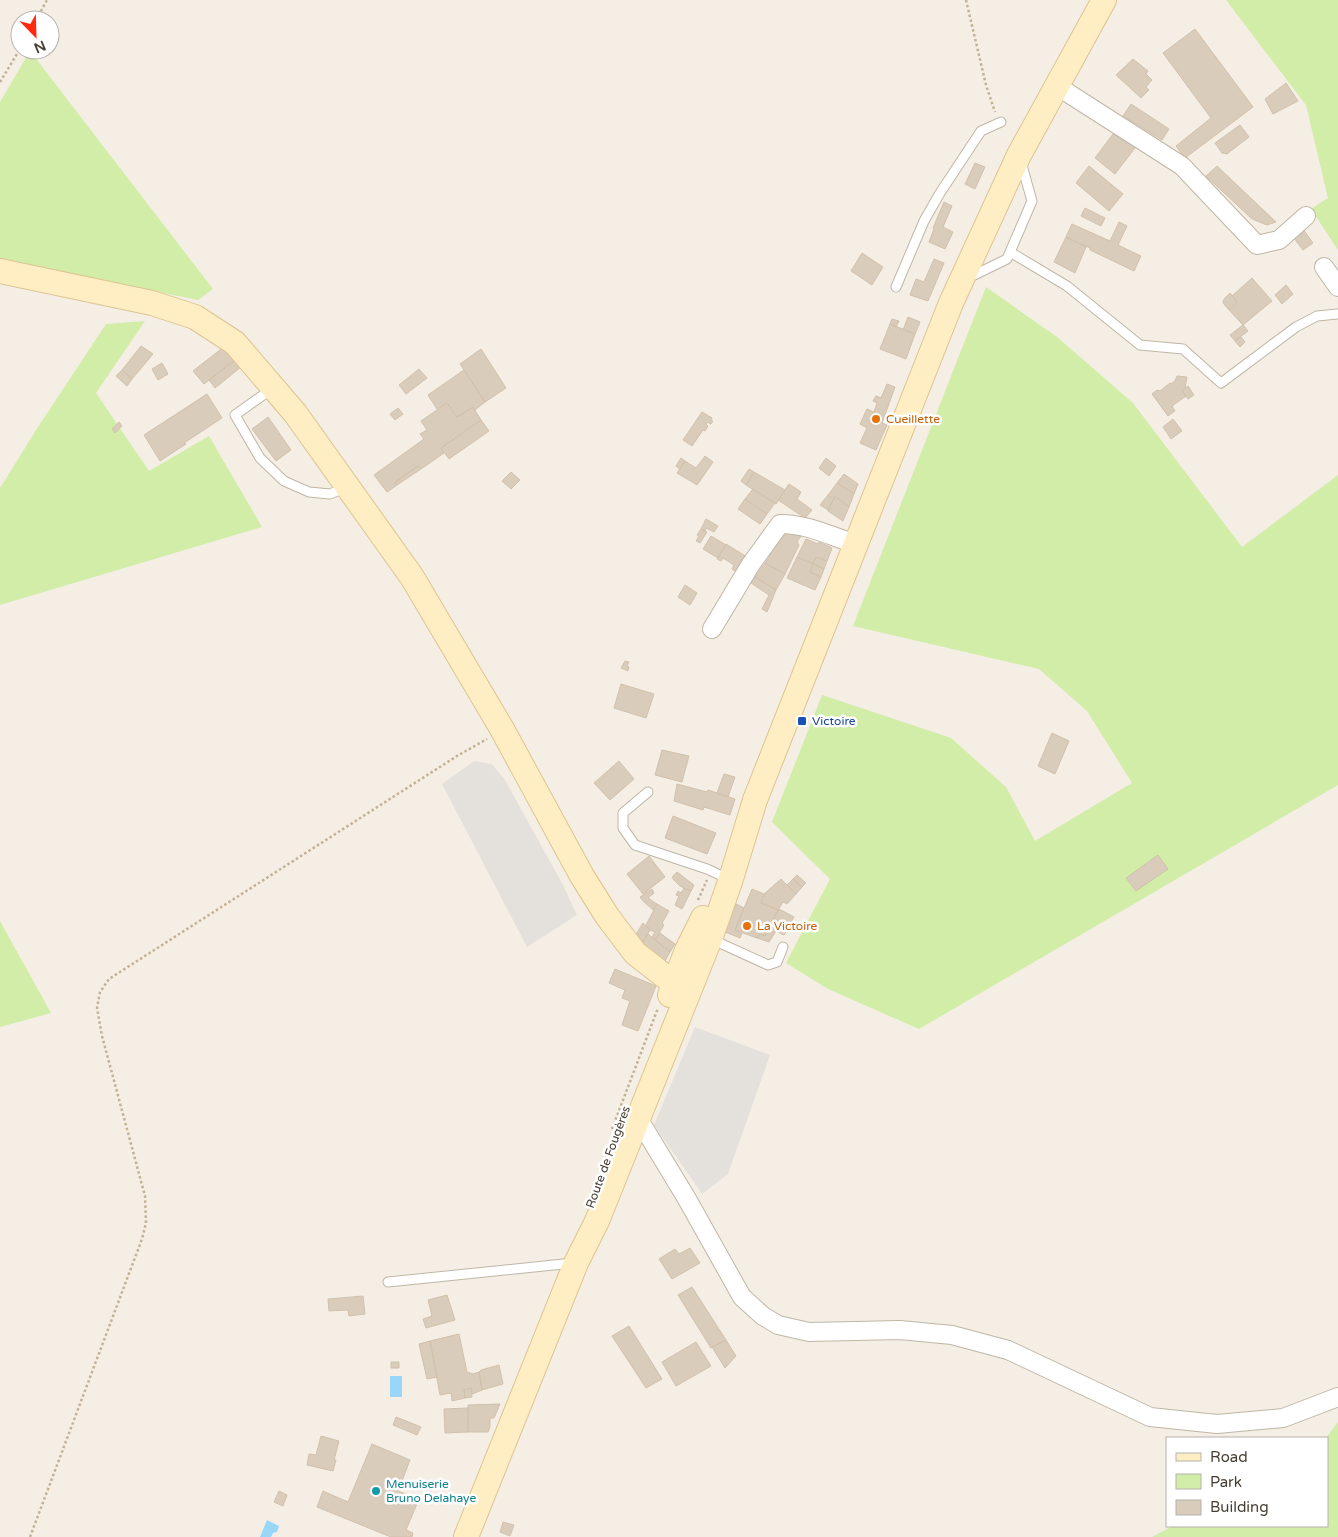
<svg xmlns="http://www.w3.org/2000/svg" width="1338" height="1537" viewBox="0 0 1338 1537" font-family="'Varela Round',sans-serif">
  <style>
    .green { fill: #d1eda8 }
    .parking { fill: #e4e1dd }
    .water { fill: #99d6f8 }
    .building { fill: #daccbb; stroke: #d2c1ab }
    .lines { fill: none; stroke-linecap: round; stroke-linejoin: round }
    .lane-casing { stroke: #c0b6a6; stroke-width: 11 }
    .street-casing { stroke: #c0b6a6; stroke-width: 20 }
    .secondary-casing { stroke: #dcc490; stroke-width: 26 }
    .path { stroke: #c4b195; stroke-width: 2.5; stroke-dasharray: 2.5 2.5; stroke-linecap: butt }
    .lane { stroke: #fff; stroke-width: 9 }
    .street { stroke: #fff; stroke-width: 18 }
    .secondary { stroke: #ffeec3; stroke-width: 24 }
    .food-dot { fill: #e8710a; stroke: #fff; stroke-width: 2 }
    .transit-dot { fill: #1a4fb4; stroke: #fff; stroke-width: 2 }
    .culture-dot { fill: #0f9aa8; stroke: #fff; stroke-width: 2 }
    .labels { text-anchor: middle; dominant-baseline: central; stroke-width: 5; stroke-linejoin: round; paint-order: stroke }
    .food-label { font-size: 12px; fill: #c56008; stroke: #fff; text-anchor: start }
    .transit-label { font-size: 12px; fill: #164399; stroke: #fff; text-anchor: start }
    .street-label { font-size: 12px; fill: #473e33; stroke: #fff }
    .culture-label { font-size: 12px; fill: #0d838f; stroke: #fff; text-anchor: start }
  </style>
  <rect width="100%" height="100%" fill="#f4eee4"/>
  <!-- green -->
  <path class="green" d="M 1226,0 L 1338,0 L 1338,250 L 1311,209 L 1328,198 L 1306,105 Z
    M 30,51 L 213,289 L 198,300 L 0,260 L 0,102 Z
    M 986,287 L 1057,337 L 1133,403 L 1242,547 L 1338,475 L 1338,785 L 919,1029 L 828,989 L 786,963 L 830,879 L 772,822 L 822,695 L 951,738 L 1006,787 L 1035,841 L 1132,783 L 1087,711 L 1039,669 L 853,626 Z
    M 145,321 L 96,393 L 149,471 L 209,436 L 262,527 L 0,605 L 0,488 L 38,427 L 106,324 Z
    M 0,921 L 51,1013 L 0,1027 Z
    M 1338,1422 L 1338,1537 L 1152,1537 L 1173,1526 L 1327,1526 L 1326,1438 Z"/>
  <!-- parking -->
  <path class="parking" d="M 474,761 L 492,764 L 505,780 L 563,885 L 577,915 L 527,947 L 442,784 Z
    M 695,1027 L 770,1055 L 728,1174 L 702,1194 L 654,1125 Z"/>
  <!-- water -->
  <path class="water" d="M 390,1376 L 402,1376 L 402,1397 L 390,1397 Z
    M 267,1520 L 279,1526 L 277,1532 L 273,1533 L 271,1537 L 260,1537 Z"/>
  <!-- building -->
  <path class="building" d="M 1195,29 L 1253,107 L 1185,158 L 1176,146 L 1211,118 L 1163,53 Z
    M 1133,59 L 1148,71 L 1146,74 L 1152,80 L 1146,87 L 1149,90 L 1141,98 L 1116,75 Z
    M 1286,83 L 1298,101 L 1273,114 L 1265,99 Z
    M 1131,104 L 1169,129 L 1162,140 L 1123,116 Z
    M 1240,125 L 1249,137 L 1227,154 L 1222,153 L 1215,143 Z
    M 1116,130 L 1138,144 L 1115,174 L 1095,158 Z
    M 975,163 L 985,167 L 975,189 L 965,184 Z
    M 1089,166 L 1123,194 L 1109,211 L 1076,183 Z
    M 1217,166 L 1276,222 L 1267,225 L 1252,219 L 1206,176 Z
    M 944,202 L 952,206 L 943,227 L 953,232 L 945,249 L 929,242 L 934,229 L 933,228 Z
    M 1085,208 L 1105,218 L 1101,226 L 1081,216 Z
    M 1119,222 L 1127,226 L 1118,245 L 1141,256 L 1134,271 L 1090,250 L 1090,248 L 1066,237 L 1072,224 L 1110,241 Z
    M 1303,229 L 1313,243 L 1303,250 L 1293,237 Z
    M 1066,237 L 1086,247 L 1075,273 L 1054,262 Z
    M 862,253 L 883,267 L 872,285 L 851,271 Z
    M 934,259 L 944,263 L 928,301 L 910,295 L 916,279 L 924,282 Z
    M 1252,278 L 1272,301 L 1243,325 L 1229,310 L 1237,302 L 1232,296 Z
    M 1286,285 L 1293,294 L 1282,304 L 1275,295 Z
    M 1230,293 L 1237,302 L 1229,310 L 1223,303 L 1224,299 Z
    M 908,317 L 920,322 L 915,334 L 903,330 Z
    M 892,319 L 899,321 L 896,327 L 890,324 Z
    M 890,324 L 915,334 L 906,359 L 880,349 Z
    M 1243,325 L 1248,331 L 1235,341 L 1230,335 Z
    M 1241,337 L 1245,342 L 1240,347 L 1235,341 Z
    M 141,346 L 153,354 L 132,379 L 122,370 Z
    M 225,346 L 236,359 L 204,384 L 193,371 Z
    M 481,349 L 506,388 L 485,402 L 460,364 Z
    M 236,359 L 241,367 L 215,388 L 209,380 Z
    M 162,363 L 168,374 L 158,380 L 152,369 Z
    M 419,369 L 427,378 L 406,394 L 399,385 Z
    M 122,370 L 132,379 L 127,386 L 116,376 Z
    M 464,370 L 485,402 L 475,410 L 473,407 L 457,417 L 447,403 L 437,409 L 428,395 Z
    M 1177,376 L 1187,377 L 1185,388 L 1182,391 L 1186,396 L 1172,406 L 1175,411 L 1168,416 L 1152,394 L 1157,390 L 1160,391 L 1170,383 L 1171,384 L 1175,381 Z
    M 887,384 L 895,387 L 882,423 L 887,425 L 876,450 L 860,443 L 867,428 L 860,424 L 867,409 L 874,412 L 877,403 L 873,401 L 876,396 L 881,398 Z
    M 1188,386 L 1194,395 L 1188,399 L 1182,391 Z
    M 207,394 L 222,418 L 184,443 L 186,444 L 160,461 L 144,435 Z
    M 447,403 L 457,417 L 473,407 L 481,420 L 441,448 L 444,453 L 421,469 L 418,466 L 395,482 L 397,485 L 387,492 L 374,475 L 424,439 L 420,434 L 427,430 L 421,421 Z
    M 398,408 L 403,414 L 395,420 L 390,414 Z
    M 702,412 L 712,418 L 711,420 L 713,421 L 711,424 L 707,422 L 706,424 L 708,426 L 705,431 L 703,430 L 692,446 L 683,440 Z
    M 268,417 L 291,450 L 276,461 L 252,429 Z
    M 1173,419 L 1182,431 L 1171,439 L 1163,427 Z
    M 481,420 L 489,431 L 449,459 L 441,448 Z
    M 119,422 L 122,426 L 115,433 L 112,429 Z
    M 705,456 L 713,462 L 697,485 L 677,473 L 685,461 L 696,468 Z
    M 681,458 L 685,461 L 680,469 L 676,466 Z
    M 826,458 L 836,466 L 829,476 L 819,468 Z
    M 418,466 L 421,469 L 397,485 L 395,482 Z
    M 749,469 L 754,472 L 746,485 L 741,481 Z
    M 511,472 L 520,480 L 511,489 L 502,481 Z
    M 754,472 L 785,490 L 776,504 L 746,485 Z
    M 844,474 L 858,484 L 854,494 L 837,483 Z
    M 837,483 L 854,494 L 849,507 L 835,496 L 833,500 L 828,495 Z
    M 789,484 L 801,492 L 797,499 L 812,510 L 805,518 L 778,500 Z
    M 753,489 L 775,503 L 767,514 L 745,499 Z
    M 828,495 L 833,500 L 828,510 L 820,505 Z
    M 835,496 L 849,507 L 843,521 L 828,511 Z
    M 745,499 L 767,514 L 760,524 L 738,509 Z
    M 706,519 L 718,526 L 714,532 L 706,528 L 705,531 L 701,529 Z
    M 788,528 L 801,536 L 797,542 L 799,545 L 785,574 L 765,563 L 770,556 L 768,555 Z
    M 701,529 L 707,532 L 700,543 L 696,541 L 699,536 L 697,535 Z
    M 711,536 L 726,545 L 718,558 L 703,549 Z
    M 806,539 L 818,544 L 819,542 L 832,548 L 827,561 L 816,557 L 813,564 L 797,557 Z
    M 726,544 L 747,557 L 738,573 L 732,569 L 734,565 L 723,558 L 721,561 L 717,559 Z
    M 797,557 L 813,564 L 810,572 L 821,577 L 815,590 L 787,578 Z
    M 816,557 L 827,561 L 824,569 L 813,564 Z
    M 765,563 L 785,574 L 776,590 L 755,577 Z
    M 813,564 L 824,569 L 821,577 L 810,572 Z
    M 755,577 L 776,590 L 767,612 L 762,609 L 769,595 L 751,583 Z
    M 685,585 L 697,593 L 690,605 L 678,597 Z
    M 625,661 L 629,662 L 627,666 L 629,667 L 628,671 L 621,668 Z
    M 621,684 L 654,694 L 646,718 L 614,708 Z
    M 1052,733 L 1069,741 L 1055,774 L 1038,766 Z
    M 662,750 L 689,756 L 682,782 L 655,775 Z
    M 619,761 L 634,779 L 610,800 L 594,783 Z
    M 724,774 L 735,777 L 728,797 L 717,793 Z
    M 677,784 L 707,792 L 708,790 L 735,799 L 730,815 L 704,807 L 703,810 L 674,801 Z
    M 673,816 L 716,833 L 707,854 L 665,838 Z
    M 1158,855 L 1168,869 L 1136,891 L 1126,878 Z
    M 649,856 L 665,877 L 643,894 L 627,874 Z
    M 677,872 L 694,885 L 691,891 L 680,886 L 674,880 L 672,877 Z
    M 797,875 L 806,883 L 802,887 L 793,879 Z
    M 781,879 L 796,894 L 787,904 L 783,902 L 778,910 L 761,903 L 764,894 Z
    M 793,879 L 802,887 L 796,894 L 787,885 Z
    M 684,888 L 691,891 L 682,909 L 675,905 L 679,896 L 676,895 L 678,891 L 681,893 Z
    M 652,889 L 654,893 L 648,898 L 657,904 L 653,910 L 643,901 L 640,897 Z
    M 752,889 L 764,894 L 761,903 L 778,910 L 765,936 L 759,934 L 757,938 L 735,930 Z
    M 657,904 L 669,911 L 662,923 L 664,925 L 655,940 L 652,937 L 655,932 L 650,930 L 646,925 Z
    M 736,904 L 744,908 L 735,930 L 742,933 L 740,938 L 725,932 Z
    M 779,909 L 794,917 L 784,935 L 776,931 L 769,942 L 757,938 L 759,934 L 765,936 Z
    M 643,923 L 650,930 L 641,945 L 633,939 Z
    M 660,933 L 675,944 L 670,952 L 655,940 Z
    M 648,934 L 670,952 L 663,965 L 639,947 Z
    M 615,969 L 656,986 L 638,1031 L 622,1025 L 630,1001 L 622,998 L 625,990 L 609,983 Z
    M 690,1248 L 700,1263 L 672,1279 L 659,1259 L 675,1249 L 679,1254 Z
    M 692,1287 L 726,1340 L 711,1348 L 678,1295 Z
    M 447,1295 L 455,1320 L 426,1328 L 423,1319 L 432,1316 L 428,1300 Z
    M 363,1296 L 365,1314 L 349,1316 L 348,1310 L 329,1311 L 328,1299 Z
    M 629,1326 L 662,1379 L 646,1388 L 612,1336 Z
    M 459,1334 L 467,1372 L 473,1374 L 479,1372 L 482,1390 L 472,1394 L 471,1388 L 464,1390 L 465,1398 L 452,1401 L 451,1393 L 440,1395 L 430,1341 Z
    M 726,1340 L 736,1356 L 725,1368 L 712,1347 Z
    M 430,1341 L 437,1377 L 427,1379 L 419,1344 Z
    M 696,1342 L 711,1366 L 676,1386 L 662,1362 Z
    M 391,1362 L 399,1362 L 399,1368 L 391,1368 Z
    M 499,1365 L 503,1384 L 482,1390 L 479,1372 L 481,1370 Z
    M 471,1388 L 472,1397 L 465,1398 L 464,1390 Z
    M 500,1404 L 494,1418 L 490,1418 L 490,1427 L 488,1432 L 468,1432 L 468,1405 Z
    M 468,1408 L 468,1432 L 445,1433 L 444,1409 Z
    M 396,1417 L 421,1427 L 417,1435 L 393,1425 Z
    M 321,1436 L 339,1441 L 334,1460 L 336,1460 L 333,1471 L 307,1465 L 309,1454 L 316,1455 Z
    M 372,1444 L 410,1460 L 398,1491 L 419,1499 L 406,1530 L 413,1533 L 412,1537 L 391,1537 L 317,1507 L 323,1491 L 348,1502 Z
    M 279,1491 L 287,1495 L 283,1506 L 274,1502 Z
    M 503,1522 L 514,1525 L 510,1536 L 500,1532 Z"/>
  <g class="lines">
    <!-- lane casing -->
    <g class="lane-casing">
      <path id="lane" d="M 1010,252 L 1067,286 L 1140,345 L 1183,349 L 1221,383 L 1296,327 L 1317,316 L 1338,314
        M 968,278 L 1007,259 L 1032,201 L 1021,162
        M 896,287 L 924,221 L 940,193 L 981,131 L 1001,122
        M 273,388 L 235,415 L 260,458 L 284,481 L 309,492 L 330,494 L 347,487
        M 648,792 L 623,813 L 623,828 L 635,845 L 707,869 L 720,875
        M 711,939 L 768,965 L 777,962 L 783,947
        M 388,1282 L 573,1263"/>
    </g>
    <!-- street casing -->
    <g class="street-casing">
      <path id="street" d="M 1057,86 L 1182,166 L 1257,245 L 1279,240 L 1306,216
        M 1324,267 L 1338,287
        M 712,629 L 751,564 L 780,524 C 808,524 830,536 856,544
        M 636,1127 L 644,1128 L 687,1199 L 742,1297 L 763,1316 L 778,1325 L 809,1332 L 900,1330 L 952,1335 L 1008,1350 L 1150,1417 L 1217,1424 L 1283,1418 L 1338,1397"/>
    </g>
    <!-- secondary casing -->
    <g class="secondary-casing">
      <path id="secondary" d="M 0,271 L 152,303 L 195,317 L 235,343 L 295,413 L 412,577 L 502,729 L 582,876 L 607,916 L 635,953 L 667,978 L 675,982
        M 670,995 L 687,950 L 703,918
        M 466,1537 L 576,1263 L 597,1221 L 710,939 L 730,882 L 755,800 L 951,303 L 1019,155 L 1104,0"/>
    </g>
    <!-- path -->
    <path class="path" d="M 966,0 L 986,85 L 995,112
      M 36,20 L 47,0
      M 0,82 L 20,49
      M 698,900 L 707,880
      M 612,1129 L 658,1008
      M 30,1537 L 142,1239 L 146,1223 L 145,1196 L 102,1036 L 97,1008 L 100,992 L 109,979 L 457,756 L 487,739"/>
    <!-- lane -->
    <use href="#lane" class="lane"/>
    <!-- street -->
    <use href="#street" class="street"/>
    <!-- secondary -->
    <use href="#secondary" class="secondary"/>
  </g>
  <!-- markers -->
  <g class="food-dot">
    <circle cx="876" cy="419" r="5"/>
    <circle cx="747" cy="926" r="5"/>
  </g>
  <rect class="transit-dot" x="797" y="716" width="10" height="10" rx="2.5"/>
  <circle class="culture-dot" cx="376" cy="1491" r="5"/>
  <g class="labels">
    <!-- food labels -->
    <g class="food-label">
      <text x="886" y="419">Cueillette</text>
      <text x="757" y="926">La Victoire</text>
    </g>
    <!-- transit labels -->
    <g class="transit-label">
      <text x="812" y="721">Victoire</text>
    </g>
    <!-- street labels -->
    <g class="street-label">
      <text transform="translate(608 1157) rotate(-70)">Route de Fougères</text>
    </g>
    <!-- culture labels -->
    <g class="culture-label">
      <text x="386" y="1484">Menuiserie<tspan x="386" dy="14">Bruno Delahaye</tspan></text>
    </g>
  </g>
  <!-- legend -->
  <rect x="1166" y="1437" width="162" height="90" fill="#ffffff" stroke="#b5b2ad"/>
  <rect x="1176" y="1453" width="25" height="8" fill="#ffeec3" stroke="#b5b2ad"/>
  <text x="1210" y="1462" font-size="15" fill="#473e33">Road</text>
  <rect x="1176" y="1474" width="25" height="15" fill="#d1eda8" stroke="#b5b2ad"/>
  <text x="1210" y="1487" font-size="15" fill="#473e33">Park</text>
  <rect x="1176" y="1500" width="25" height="15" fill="#daccbb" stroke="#b5b2ad"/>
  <text x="1210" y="1512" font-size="15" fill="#473e33">Building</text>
  <!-- north arrow -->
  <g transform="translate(35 35) rotate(157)"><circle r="24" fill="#ffffff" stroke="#b5b2ad"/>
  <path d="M0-4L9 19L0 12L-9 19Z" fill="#ff2810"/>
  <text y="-8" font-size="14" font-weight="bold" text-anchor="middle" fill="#473e33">N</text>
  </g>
</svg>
